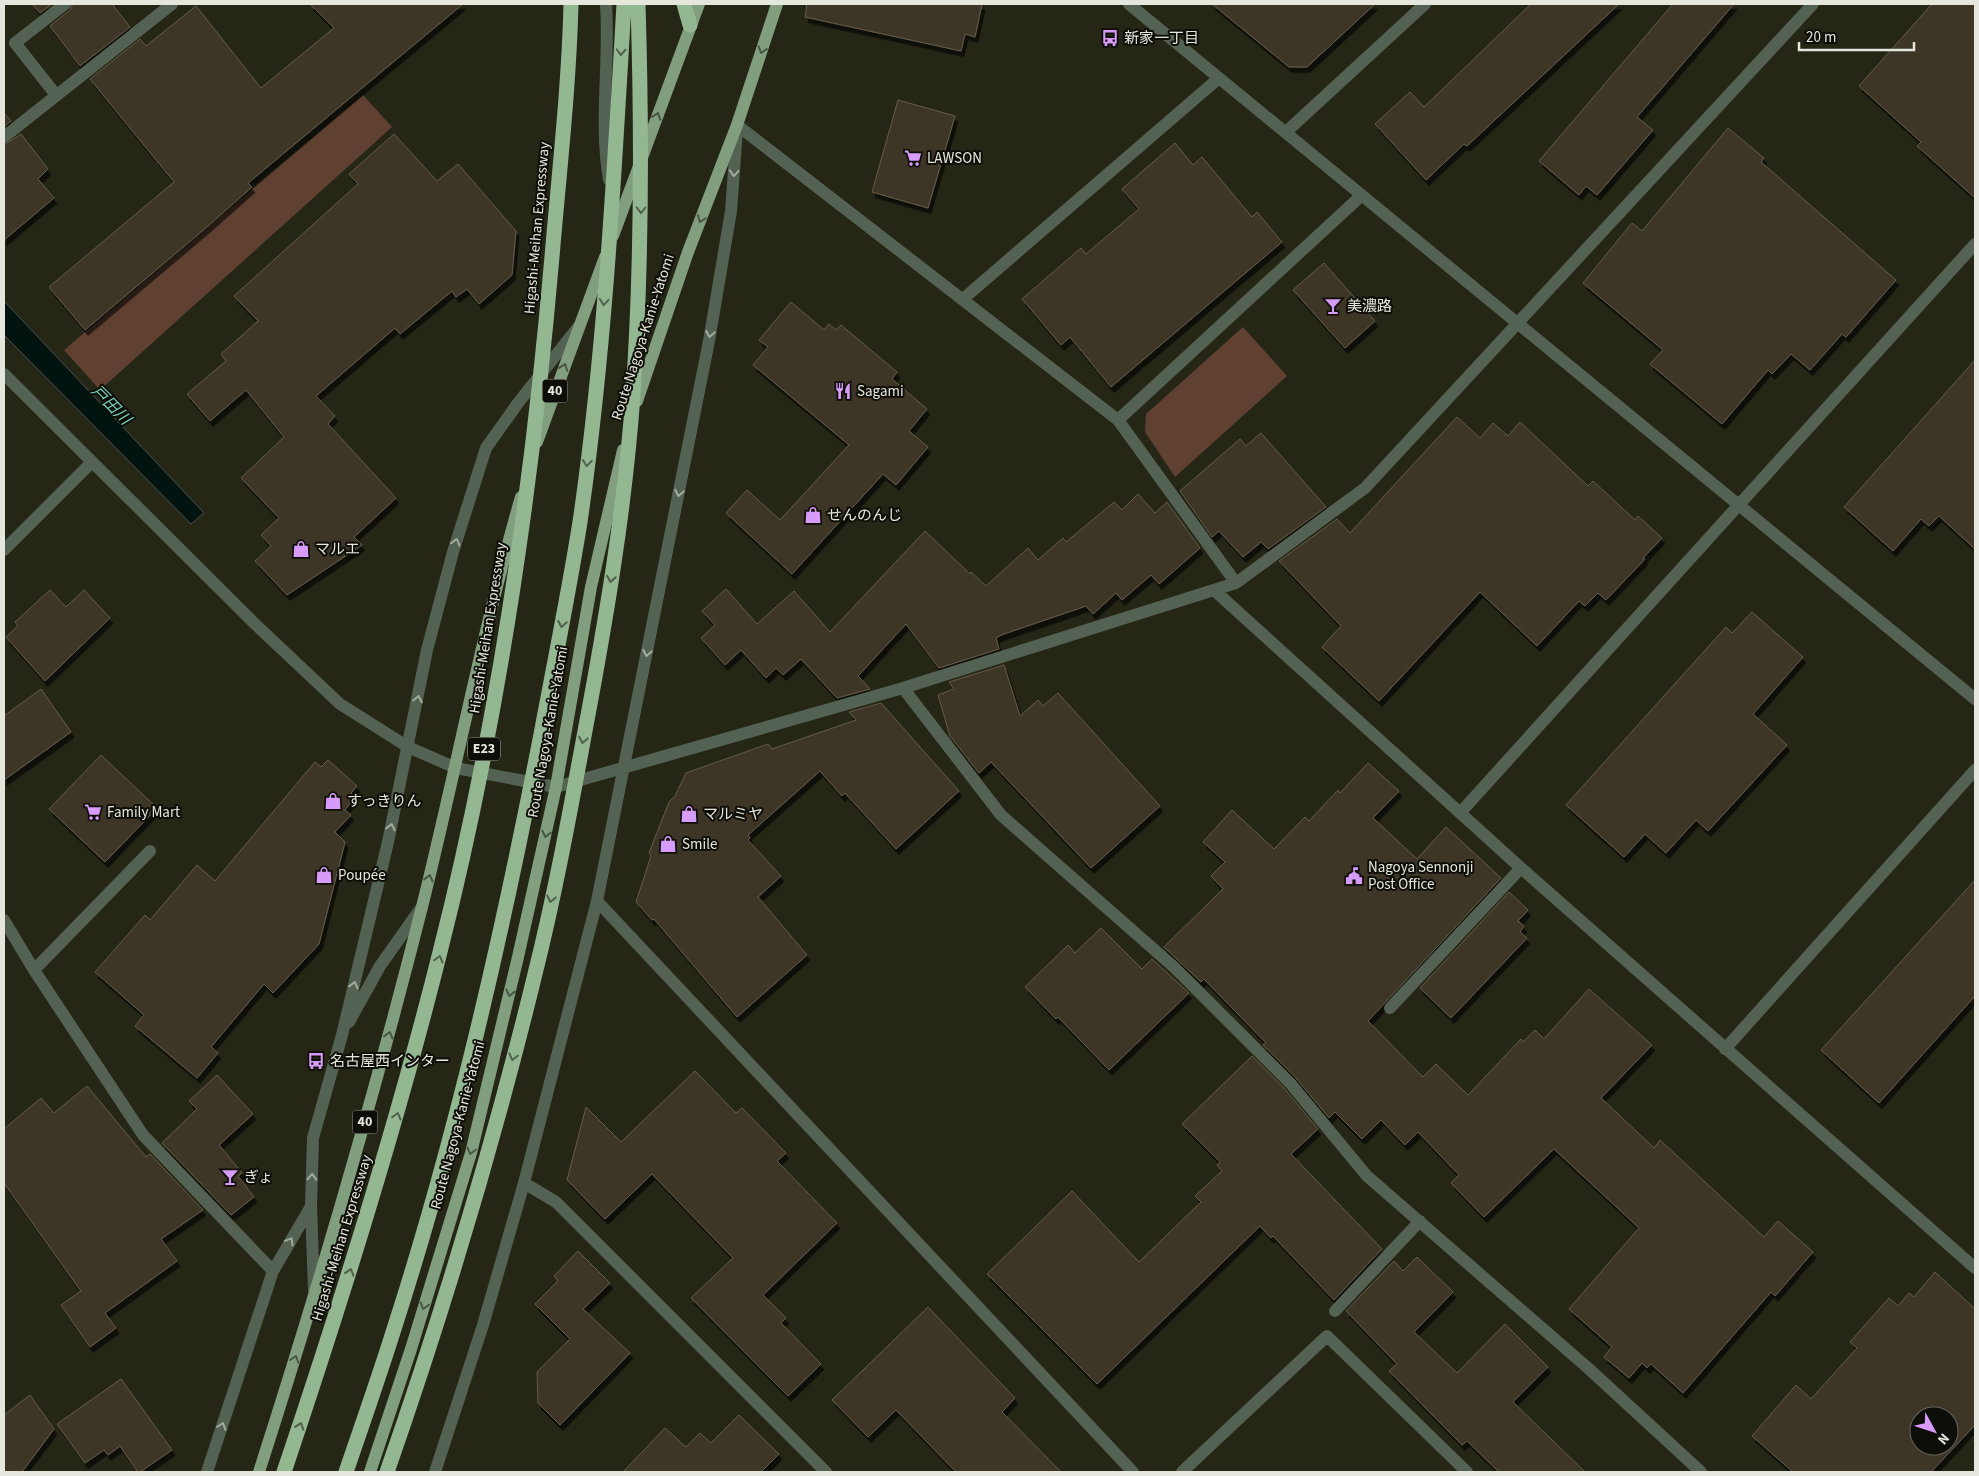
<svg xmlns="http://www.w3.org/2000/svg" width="1979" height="1476" viewBox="0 0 1979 1476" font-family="'Source Sans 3','Noto Sans JP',sans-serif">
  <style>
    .green { fill: #604131 }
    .water { fill: #031410; stroke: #47534d }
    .building { fill: #3d3426; stroke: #655c4c; fill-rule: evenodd; filter: url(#shadow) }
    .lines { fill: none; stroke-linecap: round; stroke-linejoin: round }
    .minor { stroke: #536252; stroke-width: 12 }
    .major { stroke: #819f7f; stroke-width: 12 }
    .highway { stroke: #93b791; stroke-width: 15 }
    .highway-bridge { stroke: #93b791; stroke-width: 15 }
    .oneway { stroke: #485644 }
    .oneway2 { stroke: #50624c }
    .oneway3 { stroke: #a3ab9e }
    .labels { text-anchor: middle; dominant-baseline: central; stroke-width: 4; stroke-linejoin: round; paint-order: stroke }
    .shield { fill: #0e0e08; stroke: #a4a59c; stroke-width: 1 }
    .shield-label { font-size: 14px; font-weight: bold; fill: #e5e6dc }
    .poi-label { font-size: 15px; fill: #e5e6dc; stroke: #0e0e08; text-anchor: start }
    .street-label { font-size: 15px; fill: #e5e6dc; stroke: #0e0e08 }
    .water-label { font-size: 16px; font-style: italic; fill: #74d2bb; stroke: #0e0e08 }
  </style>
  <defs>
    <filter id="shadow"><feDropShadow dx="3" dy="5.5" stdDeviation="0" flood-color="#0009"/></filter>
  </defs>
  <rect width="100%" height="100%" fill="#252616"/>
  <!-- green -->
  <path class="green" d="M 363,95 L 392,127 L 100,390 L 64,350 Z
    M 1243,327 L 1287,376 L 1175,477 L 1145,432 L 1146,414 Z"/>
  <!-- water -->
  <path class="water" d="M 4,301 L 204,513 L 191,524 L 4,335 Z"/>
  <!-- building -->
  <path class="building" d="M 32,4 L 52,4 L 40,13 Z
    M 73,4 L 112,4 L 130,27 L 80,66 L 50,26 L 70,10 Z
    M 310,4 L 463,4 L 248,183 L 252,187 L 208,226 L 85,330 L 49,287 L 174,182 L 90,79 L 140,39 L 146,46 L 196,6 L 261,88 L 334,28 Z
    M 807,4 L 982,4 L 975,37 L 965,34 L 961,51 L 805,17 Z
    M 1212,4 L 1375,4 L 1307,67 L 1289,67 Z
    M 1531,4 L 1619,4 L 1467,146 L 1464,144 L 1426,180 L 1375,124 L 1410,92 L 1424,107 Z
    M 1673,4 L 1734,4 L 1637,117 L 1653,130 L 1597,195 L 1586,186 L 1579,195 L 1539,161 Z
    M 1932,4 L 1975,4 L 1975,198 L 1917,146 L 1921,142 L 1859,86 Z
    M 898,100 L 955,116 L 928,208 L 872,192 Z
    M 4,113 L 11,121 L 4,127 Z
    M 1728,128 L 1764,158 L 1761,162 L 1896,280 L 1846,337 L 1842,334 L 1810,370 L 1791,354 L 1772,374 L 1768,370 L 1722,424 L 1650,364 L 1663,350 L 1583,283 L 1632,223 L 1642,231 Z
    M 21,134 L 48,169 L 38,179 L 54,198 L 4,240 L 4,145 Z
    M 394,134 L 437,181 L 458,164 L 516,231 L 512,275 L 479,304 L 467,289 L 456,297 L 452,291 L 400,334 L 395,328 L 316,396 L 335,416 L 328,424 L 396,498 L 354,537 L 362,545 L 287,595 L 255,561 L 271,546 L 261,535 L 279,518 L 241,478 L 284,437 L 246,390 L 210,421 L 187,394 L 226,361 L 221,354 L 258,321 L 234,296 L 358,184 L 349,174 Z
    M 1175,143 L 1193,165 L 1202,157 L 1252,217 L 1257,212 L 1282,242 L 1111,387 L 1070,337 L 1061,345 L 1022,299 L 1081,248 L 1086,254 L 1139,209 L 1122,189 Z
    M 1324,263 L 1375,321 L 1345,348 L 1293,290 Z
    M 791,302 L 824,330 L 829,324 L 836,330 L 841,325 L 897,372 L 892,379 L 927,409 L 909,431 L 928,447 L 896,485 L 883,474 L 792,574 L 726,513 L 747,490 L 780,520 L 849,445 L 753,365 L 768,347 L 759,340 Z
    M 1975,360 L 1975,549 L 1939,516 L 1929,526 L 1921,519 L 1893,551 L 1844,507 Z
    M 1457,417 L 1480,438 L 1493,423 L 1508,436 L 1520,422 L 1588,486 L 1593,481 L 1635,520 L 1638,516 L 1662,538 L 1643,558 L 1645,559 L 1606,600 L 1598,593 L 1585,606 L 1579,601 L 1537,646 L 1480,592 L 1379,701 L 1322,647 L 1341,626 L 1279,561 L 1337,519 L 1350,533 Z
    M 1261,433 L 1326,507 L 1268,549 L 1261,542 L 1243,557 L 1219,531 L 1212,537 L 1180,491 L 1240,439 L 1246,446 Z
    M 1138,494 L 1155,513 L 1167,502 L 1200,548 L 1159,584 L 1151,575 L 1122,600 L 1116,593 L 1093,614 L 1086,606 L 1001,635 L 996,638 L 999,649 L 939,668 L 906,624 L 858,676 L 870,689 L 837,698 L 801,659 L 783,675 L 776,668 L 766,678 L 741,650 L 725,665 L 701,638 L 715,625 L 702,611 L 726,589 L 757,624 L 794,591 L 830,632 L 925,531 L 970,574 L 971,572 L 986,586 L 1028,548 L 1038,560 L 1063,538 L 1066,542 L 1114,502 L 1122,510 Z
    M 50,590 L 66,607 L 84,590 L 110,618 L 45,681 L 6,637 L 18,626 L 15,622 Z
    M 1752,612 L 1803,657 L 1753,714 L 1787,745 L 1708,831 L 1696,820 L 1666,853 L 1645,834 L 1624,857 L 1566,805 L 1726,627 L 1732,633 Z
    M 1004,665 L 1020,716 L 1038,700 L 1043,706 L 1058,693 L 1160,806 L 1091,868 L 991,762 L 979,773 L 950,736 L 938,695 L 954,689 L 949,682 Z
    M 41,689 L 71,732 L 4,780 L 4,716 Z
    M 881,703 L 959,791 L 896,849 L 845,793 L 842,796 L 820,771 L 748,835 L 750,838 L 748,840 L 781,876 L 758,897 L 807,955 L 737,1017 L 654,919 L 652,920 L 636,902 L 651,856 L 649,853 L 669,802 L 675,796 L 686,773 L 768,744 L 772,749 L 856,720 L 849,712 Z
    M 101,755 L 157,808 L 105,862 L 49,809 Z
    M 328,760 L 357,786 L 351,793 L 355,797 L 345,810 L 351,815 L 335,832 L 345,842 L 319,944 L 273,993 L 264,984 L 211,1047 L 218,1053 L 197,1078 L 135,1026 L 144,1015 L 95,972 L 145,915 L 150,920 L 197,865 L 215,881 L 315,762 L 321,767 Z
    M 1368,763 L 1399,791 L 1373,818 L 1417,859 L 1446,827 L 1501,878 L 1368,1021 L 1423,1077 L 1436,1064 L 1468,1095 L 1521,1039 L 1523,1042 L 1535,1030 L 1544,1039 L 1589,989 L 1652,1045 L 1601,1098 L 1654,1148 L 1660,1140 L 1764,1237 L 1778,1221 L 1813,1252 L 1775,1296 L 1771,1292 L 1683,1393 L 1651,1364 L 1647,1368 L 1642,1363 L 1629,1378 L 1604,1357 L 1612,1347 L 1569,1309 L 1639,1228 L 1554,1149 L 1484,1217 L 1451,1183 L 1459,1175 L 1418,1132 L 1405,1145 L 1381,1120 L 1362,1139 L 1335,1112 L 1329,1118 L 1296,1078 L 1263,1045 L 1266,1043 L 1204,979 L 1201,982 L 1164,947 L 1223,889 L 1211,876 L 1225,862 L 1203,842 L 1232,810 L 1274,849 L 1305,817 L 1309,821 L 1338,790 L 1340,793 Z
    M 1975,880 L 1975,996 L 1879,1103 L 1821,1050 Z
    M 1509,892 L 1528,910 L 1518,921 L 1524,926 L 1520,932 L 1527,938 L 1451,1018 L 1420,988 Z
    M 1101,928 L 1142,969 L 1152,959 L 1189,993 L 1109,1070 L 1058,1017 L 1056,1019 L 1025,987 L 1068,945 L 1075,953 Z
    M 1252,1056 L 1284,1088 L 1318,1129 L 1291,1154 L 1382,1249 L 1334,1300 L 1273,1236 L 1271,1238 L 1260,1226 L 1097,1384 L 987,1274 L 1072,1191 L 1139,1262 L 1201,1202 L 1195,1196 L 1222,1171 L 1217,1165 L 1220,1162 L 1182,1124 Z
    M 695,1071 L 736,1113 L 742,1108 L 786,1153 L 777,1161 L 837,1223 L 763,1295 L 786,1318 L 781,1323 L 821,1364 L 788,1396 L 691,1298 L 733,1258 L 652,1174 L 605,1219 L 567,1180 L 586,1107 L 621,1142 Z
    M 217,1075 L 253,1114 L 219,1145 L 242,1173 L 238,1176 L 254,1197 L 231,1215 L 162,1143 L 197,1109 L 189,1101 Z
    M 87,1086 L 146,1157 L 150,1154 L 203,1210 L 161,1239 L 177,1261 L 105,1313 L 116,1328 L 90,1347 L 61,1305 L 81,1291 L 4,1183 L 4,1129 L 41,1098 L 54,1113 Z
    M 578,1251 L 610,1283 L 583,1309 L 630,1353 L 560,1425 L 538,1403 L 537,1372 L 570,1339 L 535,1304 L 558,1281 L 554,1276 Z
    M 1417,1257 L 1453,1292 L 1414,1332 L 1457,1373 L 1505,1324 L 1548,1367 L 1513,1402 L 1585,1472 L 1499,1472 L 1467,1441 L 1462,1445 L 1389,1371 L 1397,1364 L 1346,1311 L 1394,1261 L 1403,1271 Z
    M 1935,1272 L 1975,1309 L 1975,1425 L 1931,1472 L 1793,1472 L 1752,1436 L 1796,1385 L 1811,1399 L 1857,1348 L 1850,1342 L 1889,1298 L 1898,1306 L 1909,1293 L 1914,1297 ZM 1919,1416 L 1949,1416 L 1949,1446 L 1919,1446 Z
    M 928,1307 L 1015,1398 L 1002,1412 L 1061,1472 L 956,1472 L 896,1410 L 868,1437 L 832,1400 Z
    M 121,1379 L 172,1450 L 140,1472 L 138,1472 L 120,1446 L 108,1455 L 104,1450 L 85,1463 L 57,1424 Z
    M 30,1395 L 54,1429 L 22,1472 L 4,1472 L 4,1415 Z
    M 739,1415 L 779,1454 L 761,1472 L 623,1472 L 665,1428 L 686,1447 L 700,1433 L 711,1443 Z"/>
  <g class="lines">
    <!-- minor -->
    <path class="minor" d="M 606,4 C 610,62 599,122 609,180
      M 1129,4 L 1975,699
      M 56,95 L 15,43 L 65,4
      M 737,125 L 1118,420 L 1236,583
      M 1286,132 L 1425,4
      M 4,137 L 172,4
      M 963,299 L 1219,78
      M 4,374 L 253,622 L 340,704 L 408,747 L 456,768 L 556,787 L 903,688 L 1236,583 L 1365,488 L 1813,4
      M 1118,420 L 1362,195
      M 4,550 L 92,462
      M 1215,591 L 1521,868 L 1975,1268
      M 903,688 L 1001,815 L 1174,967 L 1290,1083 L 1367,1176 L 1588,1368 L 1701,1472
      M 1460,813 L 1975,244
      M 597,901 L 1133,1472
      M 4,920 L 34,970 L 143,1135 L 273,1271
      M 34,970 L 150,851
      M 1390,1008 L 1521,868
      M 349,1022 L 380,966 L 421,908
      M 1725,1049 L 1975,770
      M 524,1183 L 556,1202 L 826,1472
      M 314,1290 L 311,1207 L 313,1138 L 342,1035 L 388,842 L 427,650 L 453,552 L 486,448 L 518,403 L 579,326
      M 1335,1311 L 1420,1221
      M 207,1472 L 273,1271 L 310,1208
      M 435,1472 L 483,1325 L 524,1183 L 597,901 L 709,341 L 731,211 L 737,130
      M 1182,1472 L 1327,1336 L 1467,1472"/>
    <!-- major -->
    <path class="major" d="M 613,236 L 699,4
      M 637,401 L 688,252 L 737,125 L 777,4
      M 537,442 L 605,257
      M 259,1472 C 319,1285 374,1097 422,907 C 456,771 482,632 521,497
      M 370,1472 L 411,1349 L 471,1153 L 518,957 L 556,787 L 591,587 L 623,450"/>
    <!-- highway -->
    <path class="highway" d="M 684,4 L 690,25"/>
    <!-- highway-bridge -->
    <path class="highway-bridge" d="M 284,1472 C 342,1300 396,1128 440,952 C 499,720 533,483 553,245 C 560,165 569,84 571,4
      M 346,1472 C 362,1425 379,1377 394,1329 C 457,1134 503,931 542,729 C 555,660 569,591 580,522 C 605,350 614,177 624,4
      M 387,1472 C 444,1309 494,1142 535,974 C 555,894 570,812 585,731 C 606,620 625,508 633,395 C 642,265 642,135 638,4"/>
  </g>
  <!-- one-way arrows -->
  <defs><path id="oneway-chevron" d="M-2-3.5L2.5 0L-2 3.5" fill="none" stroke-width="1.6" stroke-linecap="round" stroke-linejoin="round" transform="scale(1.25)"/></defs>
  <g class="oneway">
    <use href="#oneway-chevron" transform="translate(762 50) rotate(108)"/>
    <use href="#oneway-chevron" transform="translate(657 116) rotate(-70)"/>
    <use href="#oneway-chevron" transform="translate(701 219) rotate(111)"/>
    <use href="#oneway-chevron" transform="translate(564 367) rotate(-70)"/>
    <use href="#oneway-chevron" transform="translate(546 834) rotate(103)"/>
    <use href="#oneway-chevron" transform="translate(429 878) rotate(-76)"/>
    <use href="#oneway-chevron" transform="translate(510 993) rotate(104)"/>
    <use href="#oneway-chevron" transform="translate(389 1035) rotate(-75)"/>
    <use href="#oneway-chevron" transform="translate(471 1151) rotate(105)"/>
    <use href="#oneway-chevron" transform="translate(424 1306) rotate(107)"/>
    <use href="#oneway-chevron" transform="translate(295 1359) rotate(-72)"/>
  </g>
  <g class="oneway2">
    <use href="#oneway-chevron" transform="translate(621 52) rotate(93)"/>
    <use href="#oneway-chevron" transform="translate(641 210) rotate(91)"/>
    <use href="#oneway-chevron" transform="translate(604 302) rotate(95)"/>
    <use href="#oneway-chevron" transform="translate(587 463) rotate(97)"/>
    <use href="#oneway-chevron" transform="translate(611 579) rotate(99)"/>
    <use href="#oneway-chevron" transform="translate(562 624) rotate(100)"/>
    <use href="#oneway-chevron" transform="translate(583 740) rotate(101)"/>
    <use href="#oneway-chevron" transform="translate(551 899) rotate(102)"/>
    <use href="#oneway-chevron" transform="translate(439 959) rotate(-75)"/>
    <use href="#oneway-chevron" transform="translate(513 1057) rotate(105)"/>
    <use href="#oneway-chevron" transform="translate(397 1116) rotate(-75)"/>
    <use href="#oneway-chevron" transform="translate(350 1272) rotate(-73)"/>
    <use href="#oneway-chevron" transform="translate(300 1426) rotate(-71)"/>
  </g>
  <g class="oneway3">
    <use href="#oneway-chevron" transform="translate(734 173) rotate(94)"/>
    <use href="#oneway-chevron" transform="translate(710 334) rotate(100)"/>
    <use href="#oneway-chevron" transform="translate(679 493) rotate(101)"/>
    <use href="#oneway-chevron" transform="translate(456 542) rotate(-73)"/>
    <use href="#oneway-chevron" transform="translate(647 653) rotate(101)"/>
    <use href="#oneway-chevron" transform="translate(418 699) rotate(-79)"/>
    <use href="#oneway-chevron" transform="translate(391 827) rotate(-78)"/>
    <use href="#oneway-chevron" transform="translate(354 985) rotate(-76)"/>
    <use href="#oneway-chevron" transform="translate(312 1177) rotate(-88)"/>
    <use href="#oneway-chevron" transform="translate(290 1241) rotate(-59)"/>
    <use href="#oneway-chevron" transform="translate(222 1426) rotate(-72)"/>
  </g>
  <!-- icons -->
  <defs>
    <g id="bus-bare" transform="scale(1.35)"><path d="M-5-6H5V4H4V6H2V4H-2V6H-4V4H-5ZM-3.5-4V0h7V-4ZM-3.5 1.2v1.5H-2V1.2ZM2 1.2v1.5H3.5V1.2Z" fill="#d79bf9" stroke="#0e0e08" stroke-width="2.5" paint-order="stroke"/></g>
    <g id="supermarket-bare" transform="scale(1.35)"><path d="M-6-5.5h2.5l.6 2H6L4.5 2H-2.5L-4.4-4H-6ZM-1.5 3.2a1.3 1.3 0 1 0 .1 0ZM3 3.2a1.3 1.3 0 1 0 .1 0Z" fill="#d79bf9" stroke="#0e0e08" stroke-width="2.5" paint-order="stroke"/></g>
    <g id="bar-bare" transform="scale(1.35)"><path d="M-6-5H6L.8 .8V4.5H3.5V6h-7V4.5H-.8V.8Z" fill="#d79bf9" stroke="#0e0e08" stroke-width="2.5" paint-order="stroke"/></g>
    <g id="restaurant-bare" transform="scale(1.35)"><path d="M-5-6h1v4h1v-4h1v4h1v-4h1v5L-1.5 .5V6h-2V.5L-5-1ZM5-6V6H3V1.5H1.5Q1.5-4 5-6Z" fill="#d79bf9" stroke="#0e0e08" stroke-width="2.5" paint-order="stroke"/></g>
    <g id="shop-bare" transform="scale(1.35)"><path d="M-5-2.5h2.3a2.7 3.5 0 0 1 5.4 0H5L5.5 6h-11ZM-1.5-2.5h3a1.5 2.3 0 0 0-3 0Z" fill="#d79bf9" stroke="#0e0e08" stroke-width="2.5" paint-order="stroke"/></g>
    <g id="civic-bare" transform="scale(1.35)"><path d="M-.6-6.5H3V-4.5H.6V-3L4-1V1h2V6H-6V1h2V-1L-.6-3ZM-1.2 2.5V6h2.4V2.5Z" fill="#d79bf9" stroke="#0e0e08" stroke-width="2.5" paint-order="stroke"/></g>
  </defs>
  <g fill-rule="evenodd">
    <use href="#bus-bare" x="1110" y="38"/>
    <use href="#supermarket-bare" x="913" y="158"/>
    <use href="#bar-bare" x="1333" y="306"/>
    <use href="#restaurant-bare" x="843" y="391"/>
    <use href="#shop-bare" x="813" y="515"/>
    <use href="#shop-bare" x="301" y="549"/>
    <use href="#shop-bare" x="333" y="801"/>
    <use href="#supermarket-bare" x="93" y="812"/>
    <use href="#shop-bare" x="689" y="814"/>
    <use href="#shop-bare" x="668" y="844"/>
    <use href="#shop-bare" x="324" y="875"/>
    <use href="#civic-bare" x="1354" y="876"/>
    <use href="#bus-bare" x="316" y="1061"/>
    <use href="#bar-bare" x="230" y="1177"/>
  </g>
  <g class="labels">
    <!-- shield labels -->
    <g class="shield">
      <rect x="542.5" y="379.5" width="25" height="23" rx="4"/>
      <rect x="468" y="737.5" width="32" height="23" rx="4"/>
      <rect x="352.5" y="1110.5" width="25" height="23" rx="4"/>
    </g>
    <g class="shield-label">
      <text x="555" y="391">40</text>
      <text x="484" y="749">E23</text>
      <text x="365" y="1122">40</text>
    </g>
    <!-- poi labels -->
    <g class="poi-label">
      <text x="1124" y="38">新家一丁目</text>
      <text x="927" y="158">LAWSON</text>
      <text x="1347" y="306">美濃路</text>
      <text x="857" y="391">Sagami</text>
      <text x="827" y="515">せんのんじ</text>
      <text x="315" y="549">マルエ</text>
      <text x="347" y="801">すっきりん</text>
      <text x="107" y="812">Family Mart</text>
      <text x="703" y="814">マルミヤ</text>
      <text x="682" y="844">Smile</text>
      <text x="1368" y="867">Nagoya Sennonji<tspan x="1368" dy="17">Post Office</tspan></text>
      <text x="338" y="875">Poupée</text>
      <text x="330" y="1061">名古屋西インター</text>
      <text x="244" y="1177">ぎょ</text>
    </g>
    <!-- street labels -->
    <g class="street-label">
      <text transform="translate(537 228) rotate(-85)">Higashi-Meihan Expressway</text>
      <text transform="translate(643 337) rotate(-72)">Route Nagoya-Kanie-Yatomi</text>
      <text transform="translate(488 628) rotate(-81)">Higashi-Meihan Expressway</text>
      <text transform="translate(548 732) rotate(-80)">Route Nagoya-Kanie-Yatomi</text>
      <text transform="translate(458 1125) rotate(-75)">Route Nagoya-Kanie-Yatomi</text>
      <text transform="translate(342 1238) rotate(-73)">Higashi-Meihan Expressway</text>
    </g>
    <!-- water labels -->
    <g class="water-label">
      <text transform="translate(111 405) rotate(45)">戸田川</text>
    </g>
  </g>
  <!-- border -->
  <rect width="1979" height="1476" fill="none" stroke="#e5e6dc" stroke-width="10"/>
  <!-- north arrow -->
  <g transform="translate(1934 1431) rotate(130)"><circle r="24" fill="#0e0e08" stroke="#64645d"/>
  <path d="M0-4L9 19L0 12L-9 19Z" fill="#d79bf9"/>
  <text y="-8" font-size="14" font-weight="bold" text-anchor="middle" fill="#e5e6dc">N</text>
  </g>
  <!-- scale -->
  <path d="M1799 42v8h115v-8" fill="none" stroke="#e5e6dc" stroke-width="2.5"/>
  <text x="1806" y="42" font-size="15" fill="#e5e6dc" stroke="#0e0e08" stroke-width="4" paint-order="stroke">20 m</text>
</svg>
